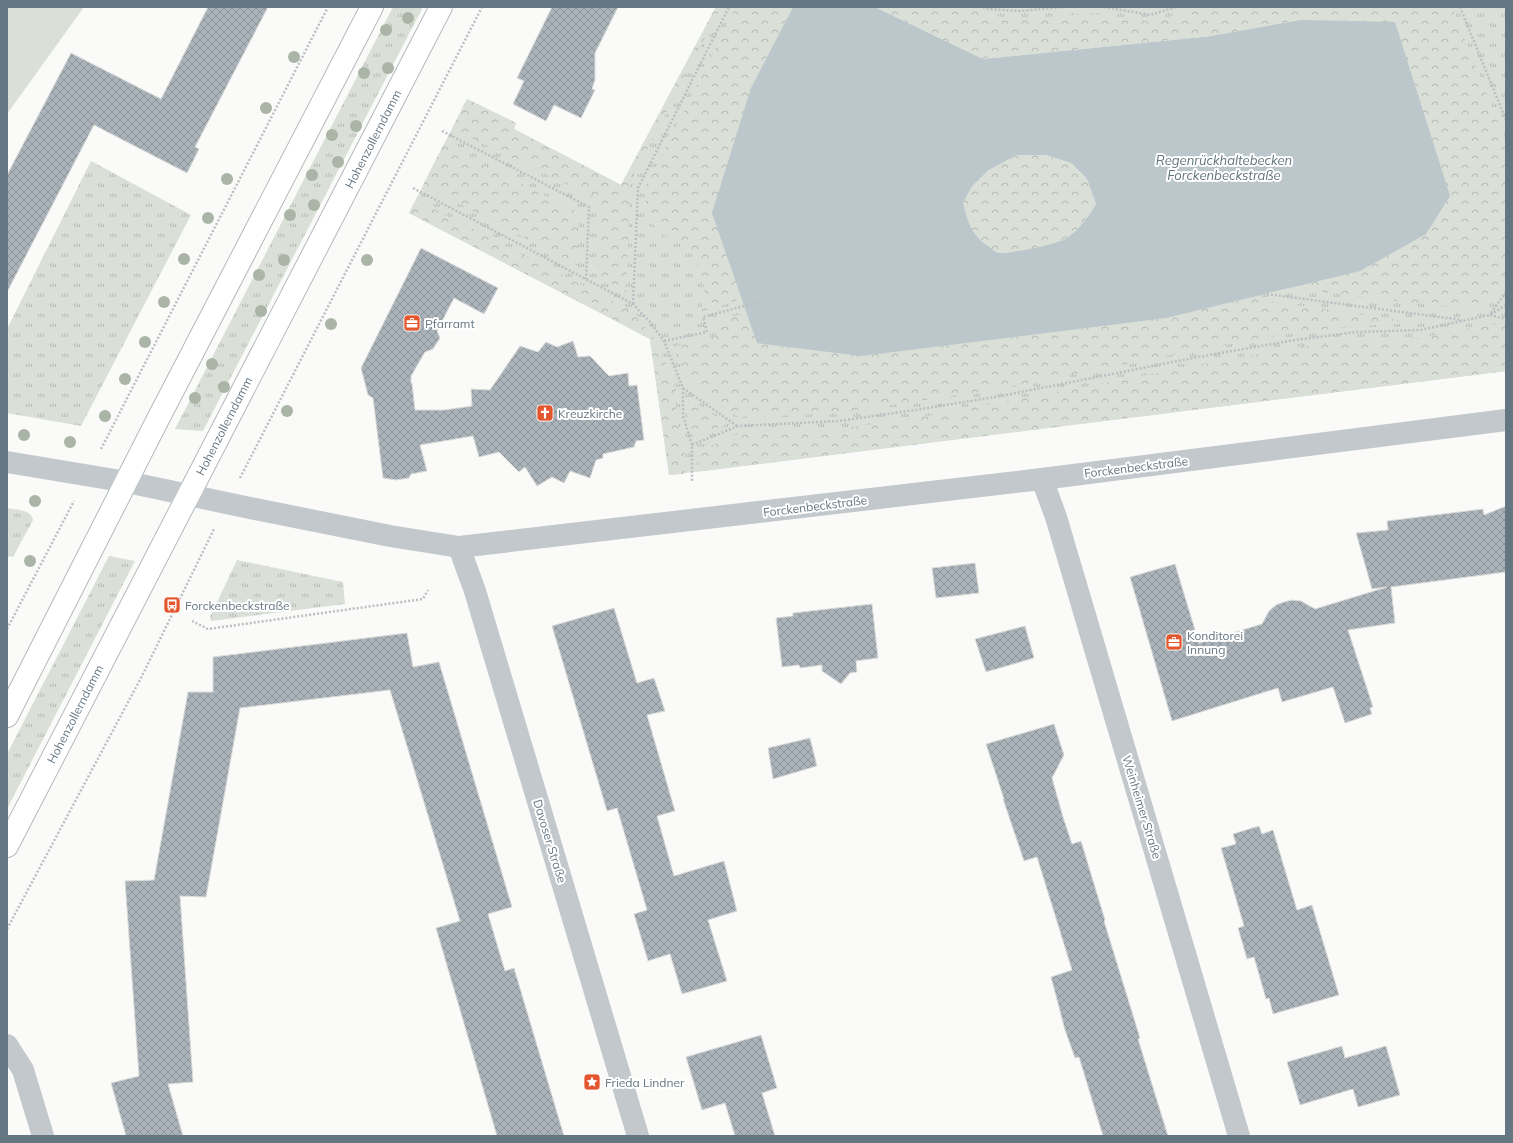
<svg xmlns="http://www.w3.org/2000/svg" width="1513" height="1143" viewBox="0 0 1513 1143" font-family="Mulish,sans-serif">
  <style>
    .grass { fill: url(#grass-tufts) }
    .forest { fill: url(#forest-crowns) }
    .pitch { fill: #dadfd7 }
    .water { fill: #bbc7cb; fill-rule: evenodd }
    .building { fill: url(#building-cross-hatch); stroke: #dcdcda }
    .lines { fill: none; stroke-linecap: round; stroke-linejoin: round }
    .secondary-casing { stroke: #b3babf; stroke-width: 24 }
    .path { stroke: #bbbfc2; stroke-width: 2.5; stroke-dasharray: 2 2; stroke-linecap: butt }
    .minor { stroke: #c3c8cc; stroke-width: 22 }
    .secondary { stroke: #fff; stroke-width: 22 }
    .tree { fill: #aab4a7 }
    .labels { text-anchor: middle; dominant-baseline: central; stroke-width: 4; stroke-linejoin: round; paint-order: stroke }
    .street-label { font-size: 12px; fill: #657683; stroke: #fff }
    .poi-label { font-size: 12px; fill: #657683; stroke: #fff; text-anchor: start }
    .water-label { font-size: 13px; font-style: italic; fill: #60757c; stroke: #fff }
  </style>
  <defs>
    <pattern id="grass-tufts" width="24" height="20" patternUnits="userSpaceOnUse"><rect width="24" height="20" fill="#dadfd7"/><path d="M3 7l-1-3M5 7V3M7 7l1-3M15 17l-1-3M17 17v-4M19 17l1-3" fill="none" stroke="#b4b9b4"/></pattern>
    <pattern id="forest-crowns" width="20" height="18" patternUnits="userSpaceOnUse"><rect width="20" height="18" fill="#dadfd7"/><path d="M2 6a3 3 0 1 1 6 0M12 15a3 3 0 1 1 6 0" fill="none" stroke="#b4b9b4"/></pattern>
    <pattern id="building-cross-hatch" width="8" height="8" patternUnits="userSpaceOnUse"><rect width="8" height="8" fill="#aab3b9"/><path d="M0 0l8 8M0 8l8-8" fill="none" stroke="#8e969c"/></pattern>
  </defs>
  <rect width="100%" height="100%" fill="#fafaf8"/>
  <!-- grass -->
  <path class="grass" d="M 393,7 L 423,7 L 203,431 L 175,429 Z
    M 716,7 L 793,7 L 751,88 L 1267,294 L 1289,288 L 1212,36 L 875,7 L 1506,7 L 1506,371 L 669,475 L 650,339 L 409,213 L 467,99 L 516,123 L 514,129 L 621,185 Z
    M 91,161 L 191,215 L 81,426 L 7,413 L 7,329 Z
    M 7,508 C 16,510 31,509 33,520 L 13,557 L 9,556 L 7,560 Z
    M 109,556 L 135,561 L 7,809 L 7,754 Z
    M 237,560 L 343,582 L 345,604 L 211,621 L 210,617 Z"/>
  <!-- forest -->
  <path class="forest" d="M 716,7 L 721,7 L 630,183 L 626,292 L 597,275 L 602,201 L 452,129 L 467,99 L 516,123 L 514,129 L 621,185 Z
    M 736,7 L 793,7 L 751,88 L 712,213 L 742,299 L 700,312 L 705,296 L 703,281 L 694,255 L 682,244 L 664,236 L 646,217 L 645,189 Z
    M 875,7 L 971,7 L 984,15 L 1023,19 L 1090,13 L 1151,22 L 1203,7 L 1452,7 L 1506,143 L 1506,274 L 1484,306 L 1466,309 L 1289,288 L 1360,271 L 1301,20 L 1212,36 L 983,59 Z
    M 444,144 L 579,213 L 577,265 L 423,185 Z
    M 1017,155 L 1046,155 L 1071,163 L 1087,179 L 1096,204 C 1089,216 1080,228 1069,237 C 1060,244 1010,254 998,253 C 995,252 991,248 988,246 C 971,235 968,222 963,203 L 972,186 L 989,170 Z
    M 416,200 L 629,309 L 658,344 L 676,389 L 676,419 L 685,446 L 684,474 L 669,475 L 650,339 L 409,213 Z
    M 1249,298 L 1417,323 L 1356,326 L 1293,333 L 1196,350 L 999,389 L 837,413 L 740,418 L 689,384 L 673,347 L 717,336 L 713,322 L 747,313 L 757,343 L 861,356 L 1166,318 Z
    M 1490,324 L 1506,327 L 1506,371 L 696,472 L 698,452 L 739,433 L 838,429 L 917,418 L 1296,347 L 1358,340 L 1421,338 Z
    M 688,398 L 727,424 L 694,439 L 688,416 Z"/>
  <!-- pitch -->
  <path class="pitch" d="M 7,7 L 84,7 L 7,114 Z"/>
  <!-- water -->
  <path class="water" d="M 793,7 L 875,7 L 983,59 L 1212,36 L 1301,20 L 1395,22 L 1450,196 L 1426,234 L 1360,271 L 1166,318 L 861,356 L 757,343 L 712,213 L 751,88 ZM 1017,155 L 1046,155 L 1071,163 L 1087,179 L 1096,204 C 1089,216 1080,228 1069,237 C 1060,244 1010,254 998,253 C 995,252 991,248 988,246 C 971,235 968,222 963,203 L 972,186 L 989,170 Z"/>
  <!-- building -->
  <path class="building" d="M 208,7 L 268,7 L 195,147 L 199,149 L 187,173 L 94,125 L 7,292 L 7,175 L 71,53 L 161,99 Z
    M 552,7 L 618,7 L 595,53 L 595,80 L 592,89 L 595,90 L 581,118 L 554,105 L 546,121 L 513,104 L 524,81 L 517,78 Z
    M 421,248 L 498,288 L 484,314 L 454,298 L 437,331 L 440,338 L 433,349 L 425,352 L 411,376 L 411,383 L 412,383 L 415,410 L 444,410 L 472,406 L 471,389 L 490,390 L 520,346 L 538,352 L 546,342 L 557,347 L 573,341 L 578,357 L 590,356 L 609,376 L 628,373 L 629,386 L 637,385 L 644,440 L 636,441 L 634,447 L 603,454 L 603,458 L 596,460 L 590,478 L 570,471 L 564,483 L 552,477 L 537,486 L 525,467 L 519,472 L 499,452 L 479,457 L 473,436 L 420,445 L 427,471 L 411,474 L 409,478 L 396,480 L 383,478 L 373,398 L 368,395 L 361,368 Z
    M 1506,506 L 1506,572 L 1391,587 L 1395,623 L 1348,630 L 1373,707 L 1370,708 L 1372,714 L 1345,723 L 1333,687 L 1282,702 L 1278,688 L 1172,721 L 1130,577 L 1175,564 L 1199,643 L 1262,624 L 1269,611 L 1276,605 L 1284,602 L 1292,600 L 1301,601 L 1315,609 L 1387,587 L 1372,589 L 1356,533 L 1388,530 L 1387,521 L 1483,509 L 1484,515 Z
    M 975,563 L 979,593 L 936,598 L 932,568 Z
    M 872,604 L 878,658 L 856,661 L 857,672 L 850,673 L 841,684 L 822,671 L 822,665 L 800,668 L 799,665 L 782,667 L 776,618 L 793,616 L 793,613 Z
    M 614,608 L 637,683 L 654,678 L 665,711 L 647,715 L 675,811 L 657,816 L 674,876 L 724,861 L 737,911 L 708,920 L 727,981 L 682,994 L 670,954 L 648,961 L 634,914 L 647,910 L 617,808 L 607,811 L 552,626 Z
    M 1025,626 L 1034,658 L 986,672 L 975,639 Z
    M 407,633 L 413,667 L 439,662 L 512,907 L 488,914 L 505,971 L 514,968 L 564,1136 L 497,1136 L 436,928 L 460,921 L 390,690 L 240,708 L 206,897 L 180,896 L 193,1082 L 168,1084 L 183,1136 L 126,1136 L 111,1083 L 139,1076 L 125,881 L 154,880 L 188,692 L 213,692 L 213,657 Z
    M 1054,724 L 1064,755 L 1052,778 L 1063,817 L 1072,844 L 1081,841 L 1105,920 L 1104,921 L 1140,1038 L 1138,1039 L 1168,1136 L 1103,1136 L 1079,1057 L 1075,1058 L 1065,1030 L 1051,977 L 1072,970 L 1037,857 L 1024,861 L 1003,799 L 1004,799 L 986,744 Z
    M 810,738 L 817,766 L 773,779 L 768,748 Z
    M 1259,826 L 1262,834 L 1273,830 L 1297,910 L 1312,905 L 1339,995 L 1273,1014 L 1269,998 L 1266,999 L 1254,957 L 1247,959 L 1238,928 L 1244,926 L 1221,848 L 1236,844 L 1233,834 Z
    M 761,1035 L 777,1088 L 762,1093 L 775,1136 L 735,1136 L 725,1103 L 702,1110 L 686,1057 Z
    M 1342,1046 L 1345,1058 L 1386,1046 L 1400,1095 L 1358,1107 L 1353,1089 L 1300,1105 L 1287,1062 Z"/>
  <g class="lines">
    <!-- secondary casing -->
    <g class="secondary-casing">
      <path id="secondary" d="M 7,716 L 157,421 L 372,7
        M 7,846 L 441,7"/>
    </g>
    <!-- path -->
    <path class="path" d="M 983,7 L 987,9 L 1021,11 L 1063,7
      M 1104,7 L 1150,15 L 1176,7
      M 1460,7 L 1506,120
      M 442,131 L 589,207 L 586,279
      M 413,188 L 633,304 L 650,322 L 664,341 L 683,388 L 683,416 L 692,445 L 692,481
      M 1267,294 L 1462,320
      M 633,304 L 638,188 L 729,7
      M 1491,313 L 1506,292
      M 1490,315 L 1506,319
      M 664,341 L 707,332 L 703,317 L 763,301
      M 683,388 L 737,426
      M 692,445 L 738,426 L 839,421 L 915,410 L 1001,396 L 1198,357 L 1295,340 L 1357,332 L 1420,330 L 1490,315 L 1506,305
      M 101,449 L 328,7
      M 240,478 L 482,7
      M 192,621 L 208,629 L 423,599 L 428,590
      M 7,629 L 74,501
      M 7,929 L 142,676 L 214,529"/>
    <!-- minor -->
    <path class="minor" d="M 7,462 L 127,482 L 250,508 L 390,536 L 459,547 L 1042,479 L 1506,420
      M 1042,479 L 1056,517 L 1239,1136
      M 459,547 L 475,591 L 638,1136
      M 7,1045 L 23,1070 L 43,1136"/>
    <!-- secondary -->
    <use href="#secondary" class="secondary"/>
  </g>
  <!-- trees -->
  <g class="tree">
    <circle cx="408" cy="18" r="6"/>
    <circle cx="386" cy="30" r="6"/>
    <circle cx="294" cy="57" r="6"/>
    <circle cx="388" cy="68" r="6"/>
    <circle cx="364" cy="73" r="6"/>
    <circle cx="266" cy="108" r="6"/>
    <circle cx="356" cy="126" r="6"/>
    <circle cx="332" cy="135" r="6"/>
    <circle cx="338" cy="162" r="6"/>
    <circle cx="312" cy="175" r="6"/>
    <circle cx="227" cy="179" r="6"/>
    <circle cx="314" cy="205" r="6"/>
    <circle cx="290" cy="215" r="6"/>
    <circle cx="208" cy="218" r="6"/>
    <circle cx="184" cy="259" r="6"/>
    <circle cx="284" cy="260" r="6"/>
    <circle cx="367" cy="260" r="6"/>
    <circle cx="259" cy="275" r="6"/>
    <circle cx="164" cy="302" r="6"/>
    <circle cx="261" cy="311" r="6"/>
    <circle cx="331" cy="324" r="6"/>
    <circle cx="145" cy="342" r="6"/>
    <circle cx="212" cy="364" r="6"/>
    <circle cx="125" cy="379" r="6"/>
    <circle cx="224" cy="387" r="6"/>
    <circle cx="195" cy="398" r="6"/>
    <circle cx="287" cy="411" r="6"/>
    <circle cx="105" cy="416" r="6"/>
    <circle cx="24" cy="435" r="6"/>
    <circle cx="70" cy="442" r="6"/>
    <circle cx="35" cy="501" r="6"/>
    <circle cx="30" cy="561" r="6"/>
  </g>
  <!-- icons -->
  <defs>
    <g id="office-square" transform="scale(0.9)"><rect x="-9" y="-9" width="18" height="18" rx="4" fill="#e4572e" stroke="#fff"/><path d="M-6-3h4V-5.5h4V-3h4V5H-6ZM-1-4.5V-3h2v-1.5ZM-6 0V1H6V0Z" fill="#fff"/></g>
    <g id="church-square" transform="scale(0.9)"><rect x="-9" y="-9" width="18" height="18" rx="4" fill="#e4572e" stroke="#fff"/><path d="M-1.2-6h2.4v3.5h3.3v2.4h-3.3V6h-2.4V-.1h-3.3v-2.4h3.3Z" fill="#fff"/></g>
    <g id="bus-square" transform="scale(0.9)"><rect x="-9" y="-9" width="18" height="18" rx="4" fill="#e4572e" stroke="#fff"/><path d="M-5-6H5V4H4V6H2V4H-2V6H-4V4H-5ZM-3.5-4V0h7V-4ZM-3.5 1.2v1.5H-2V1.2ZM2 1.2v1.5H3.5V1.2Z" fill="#fff"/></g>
    <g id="sight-square" transform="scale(0.9)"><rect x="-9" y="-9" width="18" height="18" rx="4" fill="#e4572e" stroke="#fff"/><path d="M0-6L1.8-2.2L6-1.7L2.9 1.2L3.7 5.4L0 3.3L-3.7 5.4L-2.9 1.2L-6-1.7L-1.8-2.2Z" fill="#fff"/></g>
  </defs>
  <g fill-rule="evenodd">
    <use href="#office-square" x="412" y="323"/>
    <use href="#church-square" x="545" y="413"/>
    <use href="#bus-square" x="172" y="605"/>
    <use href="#office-square" x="1174" y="642"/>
    <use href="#sight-square" x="592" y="1082"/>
  </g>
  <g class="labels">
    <!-- street labels -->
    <g class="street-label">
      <text transform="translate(373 139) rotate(-63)">Hohenzollerndamm</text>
      <text transform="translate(224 426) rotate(-63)">Hohenzollerndamm</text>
      <text transform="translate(1136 467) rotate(-7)">Forckenbeckstraße</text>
      <text transform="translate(815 506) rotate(-7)">Forckenbeckstraße</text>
      <text transform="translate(75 714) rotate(-63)">Hohenzollerndamm</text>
      <text transform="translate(1142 807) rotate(73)">Weinheimer Straße</text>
      <text transform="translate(550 841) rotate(73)">Davoser Straße</text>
    </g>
    <!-- poi labels -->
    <g class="poi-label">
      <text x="425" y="323">Pfarramt</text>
      <text x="558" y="413">Kreuzkirche</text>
      <text x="185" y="605">Forckenbeckstraße</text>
      <text x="1187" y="635">Konditorei<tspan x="1187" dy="14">Innung</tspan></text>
      <text x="605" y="1082">Frieda Lindner</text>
    </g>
    <!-- water labels -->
    <g class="water-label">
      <text x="1224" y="160">Regenrückhaltebecken<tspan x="1224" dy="15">Forckenbeckstraße</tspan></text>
    </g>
  </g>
  <!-- border -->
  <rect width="1513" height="1143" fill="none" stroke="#657683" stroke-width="16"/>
</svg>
